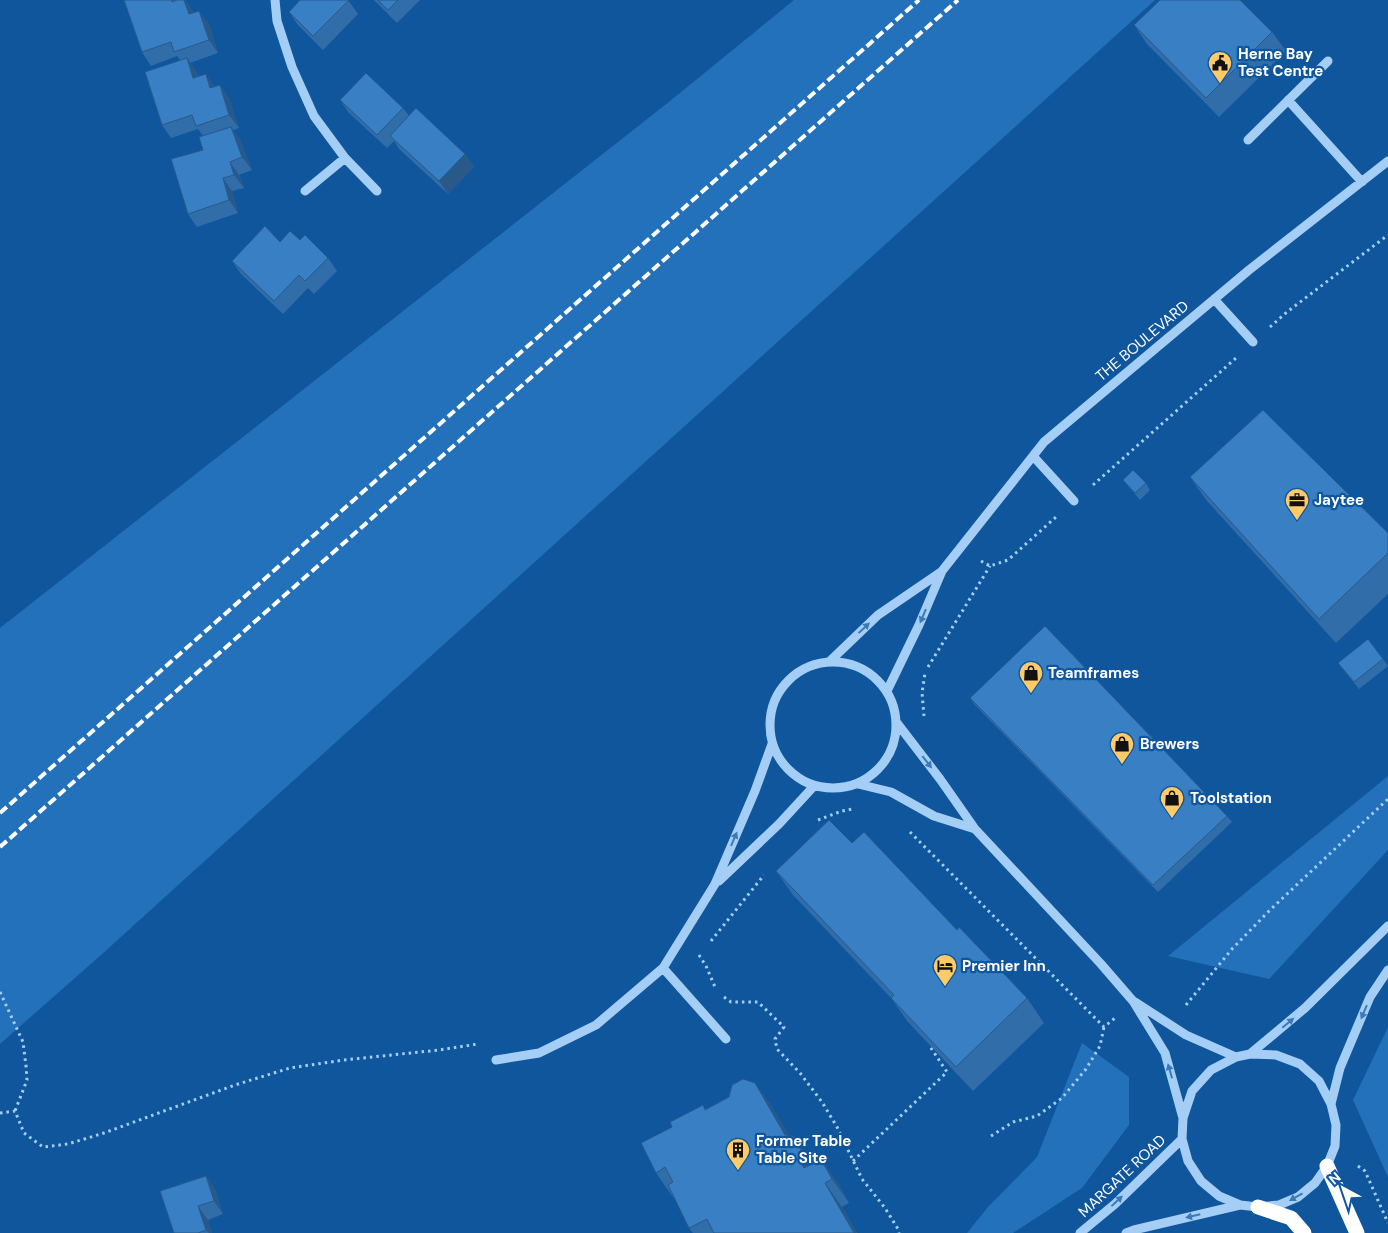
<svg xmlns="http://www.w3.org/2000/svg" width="1388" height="1233" viewBox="0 0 1388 1233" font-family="'DM Sans',sans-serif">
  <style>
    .green { fill: #2370bb }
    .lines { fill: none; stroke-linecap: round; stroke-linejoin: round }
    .path { stroke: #a4cef5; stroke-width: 3; stroke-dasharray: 2.5 4; stroke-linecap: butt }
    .minor { stroke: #a4cef5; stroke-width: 9 }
    .highway { stroke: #fff; stroke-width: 15 }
    .rail { stroke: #fff; stroke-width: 4; stroke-dasharray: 9 4; stroke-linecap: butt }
    .wall { fill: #316da9 }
    .shaded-wall { fill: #285989 }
    .building { fill: #397fc4; stroke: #285989 }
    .oneway { fill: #3c7ab7 }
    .labels { text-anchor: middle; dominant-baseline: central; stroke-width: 4.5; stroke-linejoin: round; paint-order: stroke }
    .poi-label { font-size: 15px; font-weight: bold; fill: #fff; stroke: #10569c; text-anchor: start }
    .street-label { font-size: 15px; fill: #fff; stroke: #10569c }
  </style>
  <rect width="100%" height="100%" fill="#10569c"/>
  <!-- green -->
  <path class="green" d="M 794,0 L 1155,0 L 101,955 L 0,1044 L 0,628 L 665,105 Z
    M 1388,776 L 1388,850 L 1269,979 L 1168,956 Z
    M 1388,1027 L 1388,1177 L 1353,1100 Z
    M 1082,1043 L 1129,1077 L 1129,1125 L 1082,1188 L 1013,1233 L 967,1233 L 988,1207 L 1037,1157 Z"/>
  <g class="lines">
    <!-- path -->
    <path class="path" d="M 1270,327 L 1287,312 L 1388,235
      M 1093,485 L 1236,358
      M 981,561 L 990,566 L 1008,560 L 1056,517
      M 928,667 L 990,566
      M 924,716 L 922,693 L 925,673
      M 818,820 L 842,811 L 853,809
      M 910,832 L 1104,1027 L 1115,1018
      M 711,941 L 764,875
      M 699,955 L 706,966 L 715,987
      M 0,992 L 23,1042 L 26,1066 L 27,1080 L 15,1111
      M 724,997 L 731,1002 L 758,1002 L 784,1027 L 775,1039 L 777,1049 L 800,1073 L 822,1102 L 837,1127 L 862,1179 L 885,1208 L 898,1229 L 899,1233
      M 1186,1005 L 1232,949 L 1270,910 L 1388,799
      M 0,1113 L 15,1111 L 24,1133 L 43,1147 L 68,1144 L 104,1133 L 235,1085 L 290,1068 L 344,1060 L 439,1050 L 478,1044
      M 991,1136 L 1013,1122 L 1037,1116 L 1062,1098 L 1086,1069 L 1100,1046 L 1104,1027
      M 853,1161 L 947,1072 L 929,1045
      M 1358,1166 L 1365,1171 L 1388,1223"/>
    <!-- minor -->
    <path class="minor" d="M 275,0 L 277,21 L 292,67 L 314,116 L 345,158 L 377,191
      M 1288,100 L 1362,182
      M 1248,140 L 1328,61
      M 305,191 L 345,158
      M 1214,299 L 1253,342
      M 1033,456 L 1074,501
      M 829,662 L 878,615 L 941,572
      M770 725a63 63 0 1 1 126 0a63 63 0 1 1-126 0Z
      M 887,691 L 919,625 L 942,571 L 1044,442 L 1249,270 L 1388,161
      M 897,723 L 940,779 L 975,829 L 1101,964 L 1133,1001 L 1165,1053 L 1183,1118 L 1182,1139 L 1188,1161 L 1201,1181 L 1219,1196 L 1240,1205 L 1258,1207 L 1279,1205 L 1298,1197 L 1315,1183 L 1327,1166 L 1335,1146 L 1336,1125 L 1331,1104 L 1319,1081 L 1300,1064 L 1276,1055 L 1250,1054 L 1236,1057 L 1211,1070 L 1192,1091 L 1183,1118
      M 858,784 L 891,792 L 934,816 L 975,829
      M 719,881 L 779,824 L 814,786
      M 663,968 L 726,1039
      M 1135,1002 L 1186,1035 L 1236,1057
      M 1250,1054 L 1305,1008 L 1388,926
      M 496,1060 L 539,1053 L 596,1025 L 663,968 L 715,884 L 755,791 L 772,744
      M 1331,1104 L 1340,1068 L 1370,997 L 1388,970
      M 1080,1233 L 1115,1204 L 1182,1139
      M 1126,1233 L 1134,1230 L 1240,1205"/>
    <!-- highway -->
    <path class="highway" d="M 1327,1166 L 1357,1233
      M 1258,1207 L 1291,1218 L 1304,1233"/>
    <!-- rail -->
    <path class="rail" d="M 0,813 L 919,0
      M 0,847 L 958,0"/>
  </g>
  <!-- wall -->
  <path class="wall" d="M 124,0 L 185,0 L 194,13 L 209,24 L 218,53 L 190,63 L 196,71 L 198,77 L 215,87 L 220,85 L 229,99 L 239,128 L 233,130 L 240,140 L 252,170 L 239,175 L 244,188 L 232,191 L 238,213 L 197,227 L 188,214 L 203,150 L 203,136 L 198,129 L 171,138 L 162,125 L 180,60 L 177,56 L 151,66 L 142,52 Z
    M 348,0 L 358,14 L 323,50 L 298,25 L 289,12 Z
    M 374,0 L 420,0 L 397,23 Z
    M 1134,25 L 1272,32 L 1286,51 L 1219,117 L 1147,44 Z
    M 340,100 L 403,108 L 409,116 L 465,154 L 474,167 L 448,194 L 399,149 L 394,141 L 387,148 L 349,113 Z
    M 300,240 L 328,258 L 337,271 L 314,294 L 308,288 L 283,314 L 241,274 L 232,261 Z
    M 1190,477 L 1388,533 L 1388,594 L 1336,643 L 1207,501 Z
    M 1123,480 L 1146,483 L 1150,490 L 1140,500 L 1128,486 Z
    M 1383,659 L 1388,666 L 1359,689 L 1338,663 Z
    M 970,698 L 1227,816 L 1232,822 L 1158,892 L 974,704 Z
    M 852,843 L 957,930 L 1027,998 L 1044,1023 L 973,1091 L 908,1022 L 891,998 L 793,895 L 776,871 Z
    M 755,1083 L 772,1107 L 789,1136 L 793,1136 L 812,1163 L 838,1183 L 849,1203 L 842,1207 L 857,1233 L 693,1233 L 689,1228 L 674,1197 L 673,1197 L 656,1173 L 672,1127 Z
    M 206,1176 L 215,1189 L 223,1214 L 208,1220 L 212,1233 L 174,1233 Z"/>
  <!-- shaded-wall -->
  <path class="shaded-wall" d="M 184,0 L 185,0 L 193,11 L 199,27 L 189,14 Z
    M 199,11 L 209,24 L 218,53 L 209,40 Z
    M 187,58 L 196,71 L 202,91 L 193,78 Z
    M 206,74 L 215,87 L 210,88 Z
    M 220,85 L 229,99 L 239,128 L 229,115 Z
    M 231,127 L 240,140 L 252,170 L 242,157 Z
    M 465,154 L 474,167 L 448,194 L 439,181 Z
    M 230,162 L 239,175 L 244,188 L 234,175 Z
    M 223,178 L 232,191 L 238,213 L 229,200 Z
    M 755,1083 L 772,1107 L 800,1155 L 793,1136 L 810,1161 L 818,1175 L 804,1168 Z
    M 821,1159 L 838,1183 L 849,1203 L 832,1179 Z
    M 206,1176 L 215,1189 L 223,1214 L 214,1201 Z
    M 825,1183 L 842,1207 L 857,1233 L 854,1233 Z
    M 198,1206 L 208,1220 L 212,1233 L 209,1233 L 206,1230 Z"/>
  <!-- building -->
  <path class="building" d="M 124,0 L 172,0 L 172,2 L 177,0 L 184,0 L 189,14 L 199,11 L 209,40 L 174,52 L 171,42 L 142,52 Z
    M 300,0 L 349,0 L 313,36 L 289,12 Z
    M 378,0 L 398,0 L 388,10 Z
    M 1160,0 L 1240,0 L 1272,32 L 1206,98 L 1134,25 Z
    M 187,58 L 193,78 L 206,74 L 210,88 L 220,85 L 229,115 L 196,126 L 192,115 L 162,125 L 145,72 Z
    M 366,73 L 403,108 L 377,135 L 340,100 Z
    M 416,108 L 465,154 L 439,181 L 390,136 Z
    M 231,127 L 242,157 L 230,162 L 234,175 L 223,178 L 229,200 L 188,214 L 171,159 L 203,150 L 199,137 Z
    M 265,226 L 280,242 L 290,231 L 300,240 L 305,235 L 328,258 L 305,281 L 299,275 L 274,301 L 232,261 Z
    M 1263,410 L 1388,533 L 1388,553 L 1319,619 L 1190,477 Z
    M 1133,470 L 1146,483 L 1135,493 L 1123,480 Z
    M 1045,626 L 1227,816 L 1153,885 L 970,698 Z
    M 1368,639 L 1383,659 L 1354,682 L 1338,663 Z
    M 829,820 L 852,843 L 864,832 L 957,930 L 959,927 L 1027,998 L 956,1067 L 891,998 L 894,995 L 776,871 Z
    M 743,1079 L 755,1083 L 785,1135 L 793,1136 L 801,1150 L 799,1158 L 804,1168 L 821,1159 L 832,1179 L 825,1183 L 854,1233 L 714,1233 L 707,1219 L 689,1228 L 668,1185 L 673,1182 L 665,1167 L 656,1173 L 641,1143 L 672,1127 L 670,1122 L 703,1105 L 705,1110 L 729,1097 L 732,1085 Z
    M 206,1176 L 214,1201 L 198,1206 L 206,1230 L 198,1233 L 174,1233 L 160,1191 Z"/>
  <!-- one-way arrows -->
  <defs><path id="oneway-solid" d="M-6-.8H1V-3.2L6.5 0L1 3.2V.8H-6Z" transform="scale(1.25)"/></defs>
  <g class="oneway">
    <use href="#oneway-solid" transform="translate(923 616) rotate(113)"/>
    <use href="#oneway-solid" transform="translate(864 628) rotate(-43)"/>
    <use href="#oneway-solid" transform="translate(927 762) rotate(52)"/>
    <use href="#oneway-solid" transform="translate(734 839) rotate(-67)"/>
    <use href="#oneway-solid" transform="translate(1364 1012) rotate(113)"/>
    <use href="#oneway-solid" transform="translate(1288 1023) rotate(-40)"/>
    <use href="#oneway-solid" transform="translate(1170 1071) rotate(-106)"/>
    <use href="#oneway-solid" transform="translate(1296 1197) rotate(151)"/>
    <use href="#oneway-solid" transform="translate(1117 1201) rotate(-43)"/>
    <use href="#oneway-solid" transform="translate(1193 1216) rotate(167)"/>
  </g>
  <!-- icons -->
  <defs>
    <g id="civic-pin" transform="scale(1.25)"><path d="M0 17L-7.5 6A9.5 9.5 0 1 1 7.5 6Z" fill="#ffca68" stroke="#10569c"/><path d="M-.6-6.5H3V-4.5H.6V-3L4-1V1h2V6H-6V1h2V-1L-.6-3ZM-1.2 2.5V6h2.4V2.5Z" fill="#111"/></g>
    <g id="office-pin" transform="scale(1.25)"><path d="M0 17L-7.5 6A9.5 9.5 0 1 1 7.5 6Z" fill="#ffca68" stroke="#10569c"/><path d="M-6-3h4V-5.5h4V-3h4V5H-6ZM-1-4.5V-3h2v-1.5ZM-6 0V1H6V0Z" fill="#111"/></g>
    <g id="shop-pin" transform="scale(1.25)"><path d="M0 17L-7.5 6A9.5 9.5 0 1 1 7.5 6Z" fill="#ffca68" stroke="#10569c"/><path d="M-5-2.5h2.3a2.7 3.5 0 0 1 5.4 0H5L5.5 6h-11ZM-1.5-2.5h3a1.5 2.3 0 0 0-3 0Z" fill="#111"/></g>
    <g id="hotel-pin" transform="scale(1.25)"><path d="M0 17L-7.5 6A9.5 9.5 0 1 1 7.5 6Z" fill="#ffca68" stroke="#10569c"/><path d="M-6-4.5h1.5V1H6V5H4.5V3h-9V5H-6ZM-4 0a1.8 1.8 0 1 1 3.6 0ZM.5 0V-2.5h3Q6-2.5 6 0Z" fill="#111"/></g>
    <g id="building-pin" transform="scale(1.25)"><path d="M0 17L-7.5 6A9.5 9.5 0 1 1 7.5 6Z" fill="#ffca68" stroke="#10569c"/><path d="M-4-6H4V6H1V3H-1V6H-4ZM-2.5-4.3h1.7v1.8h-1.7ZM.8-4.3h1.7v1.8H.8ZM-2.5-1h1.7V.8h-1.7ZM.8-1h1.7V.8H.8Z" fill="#111"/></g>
  </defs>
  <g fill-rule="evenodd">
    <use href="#civic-pin" x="1220" y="63"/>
    <use href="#office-pin" x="1297" y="500"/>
    <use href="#shop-pin" x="1031" y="673"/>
    <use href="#shop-pin" x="1122" y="744"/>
    <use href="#shop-pin" x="1172" y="798"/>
    <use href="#hotel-pin" x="945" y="966"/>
    <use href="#building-pin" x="738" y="1150"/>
  </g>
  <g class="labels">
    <!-- poi labels -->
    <g class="poi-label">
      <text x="1238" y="54">Herne Bay<tspan x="1238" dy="17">Test Centre</tspan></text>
      <text x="1314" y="500">Jaytee</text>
      <text x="1048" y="673">Teamframes</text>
      <text x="1140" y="744">Brewers</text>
      <text x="1190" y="798">Toolstation</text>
      <text x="962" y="966">Premier Inn</text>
      <text x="756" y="1141">Former Table<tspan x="756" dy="17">Table Site</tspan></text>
    </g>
    <!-- street labels -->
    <g class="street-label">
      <text transform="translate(1142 341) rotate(-40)">THE BOULEVARD</text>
      <text transform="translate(1122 1176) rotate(-43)">MARGATE ROAD</text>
    </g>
  </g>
  <!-- north arrow -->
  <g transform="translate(1343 1188) rotate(320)" stroke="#10569c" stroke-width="4" paint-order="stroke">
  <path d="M0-4L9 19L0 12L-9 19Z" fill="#ffffff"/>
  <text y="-8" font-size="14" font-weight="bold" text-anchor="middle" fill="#ffffff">N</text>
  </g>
</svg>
